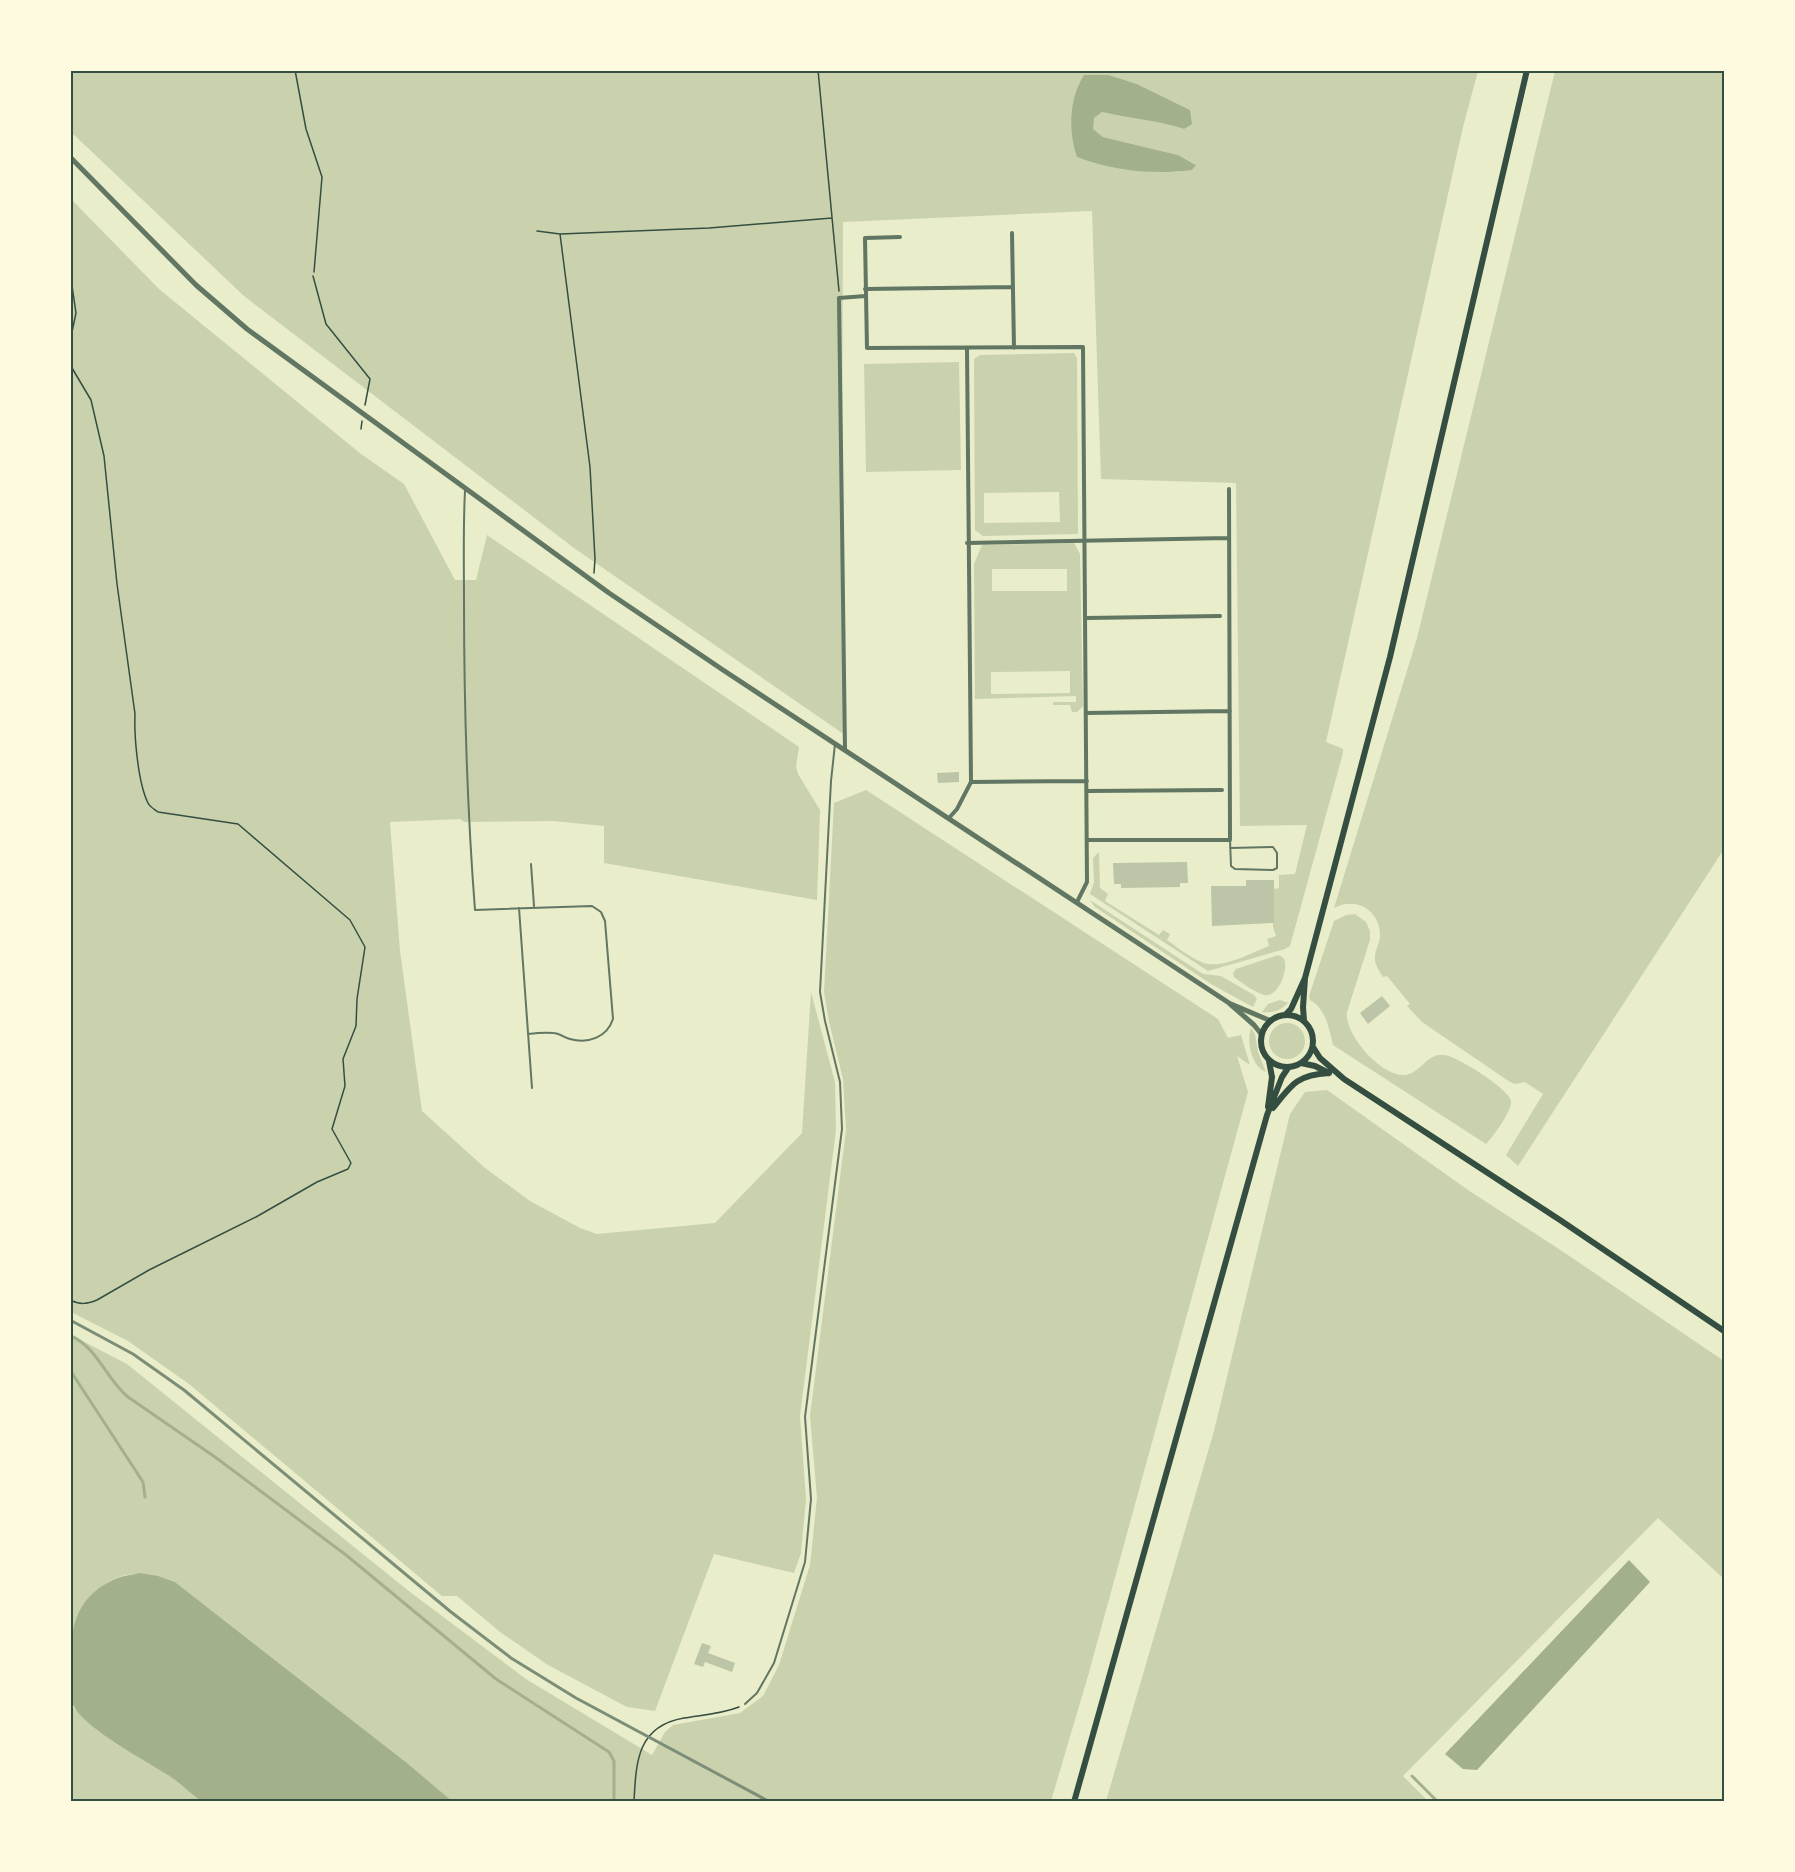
<svg xmlns="http://www.w3.org/2000/svg" width="1795" height="1872" viewBox="0 0 1795 1872" font-family="Spectral,serif">
  <style>
    .green { fill: #cad2ad; fill-rule: evenodd }
    .water { fill: #a3b18a }
    .lines { fill: none; stroke-linecap: round; stroke-linejoin: round }
    .stream { stroke: #a3b18a; stroke-width: 3 }
    .building { fill: #bcc5a7 }
    .path { stroke: #344e41; stroke-width: 1.5 }
    .service { stroke: #617663; stroke-width: 2 }
    .minor { stroke: #617663; stroke-width: 4 }
    .tertiary { stroke: #617663; stroke-width: 5 }
    .secondary { stroke: #344e41; stroke-width: 6 }
    .rail { stroke: #7c8e77; stroke-width: 3 }
    .neatline { fill: none; stroke: #344e41; stroke-width: 2 }
  </style>
  <rect width="100%" height="100%" fill="#e9edc9"/>
  <!-- green -->
  <path class="green" d="M 70,71 L 1478,71 L 1463,127 L 1326,742 L 1341,748 L 1343,749 L 1343,753 L 1290,946 L 1285,949 L 1208,971 L 1090,894 L 1094,882 L 1093,858 L 1099,852 L 1100,888 L 1108,894 L 1105,901 L 1159,935 L 1163,930 L 1170,934 L 1167,940 C 1178,948 1191,958 1204,963 C 1224,969 1250,953 1269,946 L 1267,939 L 1276,936 L 1273,927 L 1274,889 L 1279,888 L 1279,875 L 1295,874 L 1307,825 L 1240,826 L 1236,483 L 1101,479 L 1092,211 L 843,222 L 842,488 L 845,735 L 574,548 L 244,296 L 71,132 ZM 1084,75 L 1109,75 L 1137,84 L 1190,110 L 1184,129 C 1157,120 1130,119 1102,112 L 1093,118 L 1093,129 L 1103,137 L 1178,155 L 1195,164 L 1192,170 C 1158,175 1126,169 1093,163 Z
    M 1555,71 L 1724,71 L 1724,849 L 1518,1166 L 1506,1155 L 1543,1094 L 1525,1082 L 1515,1084 L 1510,1082 L 1422,1022 L 1407,1006 L 1410,1004 L 1387,976 L 1383,977 C 1380,972 1376,967 1375,960 C 1374,952 1379,945 1380,937 C 1381,910 1356,896 1334,908 L 1417,638 Z
    M 70,198 L 159,289 L 361,454 L 404,484 L 455,580 L 476,580 L 487,535 L 799,747 L 796,766 L 798,774 L 820,810 L 817,900 L 604,863 L 604,826 L 553,821 L 465,822 L 462,821 L 461,819 L 390,822 L 400,951 L 422,1111 L 485,1168 L 530,1201 L 580,1228 L 597,1234 L 715,1223 L 802,1133 L 811,992 L 835,1082 L 836,1130 L 800,1416 L 806,1499 L 801,1553 L 794,1573 L 714,1554 L 655,1711 L 627,1707 L 548,1665 L 500,1632 L 457,1596 L 442,1596 L 189,1384 L 128,1341 L 71,1312 Z
    M 1074,353 L 1077,358 L 1078,534 L 983,536 L 975,530 L 974,359 L 980,355 ZM 984,493 L 1059,492 L 1060,522 L 984,523 Z
    M 959,362 L 961,470 L 866,472 L 864,364 Z
    M 1074,543 L 1080,554 L 1083,706 L 1077,712 L 1072,712 L 1070,705 L 1053,705 L 1053,702 L 1076,702 L 1076,696 L 975,699 L 974,564 L 982,545 ZM 1067,569 L 1067,591 L 992,591 L 992,569 ZM 1070,671 L 1070,693 L 991,694 L 991,672 Z
    M 866,790 L 1218,1019 L 1228,1038 L 1241,1035 L 1250,1065 L 1237,1056 L 1248,1092 L 1088,1676 L 1051,1801 L 452,1801 L 407,1763 L 175,1582 C 164,1578 154,1575 143,1574 C 104,1571 75,1607 71,1642 L 71,1335 L 127,1364 L 410,1592 L 526,1679 L 652,1755 L 665,1732 L 673,1725 L 740,1713 L 763,1696 L 779,1665 L 810,1565 L 817,1498 L 810,1416 L 846,1130 L 843,1079 L 829,1022 L 824,992 L 834,803 Z
    M 1090,900 L 1203,974 L 1221,976 L 1254,995 L 1257,999 L 1253,1007 L 1211,984 L 1095,907 Z
    M 1355,914 L 1366,922 L 1370,931 L 1370,940 L 1347,1012 C 1344,1034 1381,1077 1405,1075 C 1420,1074 1427,1053 1444,1055 C 1457,1056 1509,1089 1511,1101 C 1512,1111 1493,1137 1486,1144 L 1333,1045 C 1329,1028 1326,1009 1310,1000 L 1309,996 L 1334,921 L 1346,915 Z
    M 1278,955 C 1282,957 1284,957 1285,962 C 1287,972 1278,998 1264,995 C 1254,992 1242,983 1234,977 L 1233,973 L 1236,969 Z
    M 1280,1000 L 1288,1003 C 1280,1011 1273,1013 1262,1012 L 1268,1004 Z
    M1269 1041a18 18 0 1 1 36 0a18 18 0 1 1-36 0Z
    M 1251,1028 L 1255,1034 L 1258,1052 L 1266,1072 C 1252,1067 1246,1042 1251,1028 Z
    M 1327,1090 L 1468,1190 L 1565,1253 L 1724,1361 L 1724,1579 L 1658,1518 L 1403,1776 L 1428,1801 L 1106,1801 L 1214,1431 L 1290,1114 L 1305,1092 Z
    M 70,1699 L 72,1707 L 171,1777 L 201,1801 L 71,1801 Z"/>
  <!-- water -->
  <path class="water" d="M 1084,75 L 1109,75 L 1137,84 L 1190,110 L 1192,124 L 1184,129 C 1157,120 1130,119 1102,112 L 1094,118 L 1093,129 L 1103,137 L 1178,155 L 1196,165 L 1192,170 C 1155,175 1113,171 1077,157 C 1068,131 1069,99 1084,75 Z
    M 1629,1560 L 1650,1582 L 1477,1770 L 1463,1769 L 1445,1754 Z
    M 140,1573 L 158,1576 L 175,1582 L 407,1763 L 452,1801 L 201,1801 C 190,1793 180,1783 168,1775 C 145,1760 75,1724 71,1699 C 70,1653 63,1603 113,1580 C 121,1576 131,1575 140,1573 Z"/>
  <g class="lines">
    <!-- stream -->
    <path class="stream" d="M 71,1336 C 97,1347 107,1380 128,1397 L 215,1457 L 346,1555 L 496,1679 L 609,1752 L 614,1761 L 614,1802
      M 70,1370 L 143,1482 L 145,1497
      M 1412,1776 L 1438,1802"/>
  </g>
  <!-- building -->
  <path class="building" d="M 959,772 L 959,782 L 938,783 L 937,773 Z
    M 1187,862 L 1188,883 L 1180,883 L 1180,887 L 1121,888 L 1121,884 L 1114,884 L 1113,863 Z
    M 1246,880 L 1274,880 L 1274,923 L 1212,926 L 1211,886 L 1246,886 Z
    M 1382,996 L 1390,1006 L 1368,1024 L 1360,1013 Z
    M 702,1643 L 711,1646 L 708,1653 L 735,1663 L 732,1672 L 705,1662 L 703,1667 L 694,1664 Z"/>
  <g class="lines">
    <!-- path -->
    <path class="path" d="M 295,70 L 306,129 L 322,177 L 314,272
      M 818,70 L 839,291
      M 537,231 L 560,234 L 709,228 L 832,218
      M 560,234 L 590,467 L 595,559 L 594,573
      M 70,272 L 76,313 L 72,332 L 70,357
      M 313,276 L 326,324 L 370,379 L 365,405
      M 70,358 L 72,368 L 91,400 L 104,456 L 117,584 L 135,714 C 134,736 138,783 148,803 C 150,807 154,809 158,812 L 238,824 L 350,920 L 365,947 L 357,999 L 356,1026 L 343,1059 L 345,1086 L 332,1129 L 351,1163 L 348,1169 L 317,1182 L 256,1217 L 149,1270 L 97,1300 C 87,1304 80,1305 70,1300
      M 361,429 L 362,421
      M 634,1802 C 636,1762 637,1726 684,1718 C 702,1715 721,1714 739,1707"/>
    <!-- service -->
    <path class="service" d="M 465,491 C 463,528 464,564 464,601 C 464,704 467,807 475,910 L 592,906 L 601,912 L 605,921 L 613,1019 C 607,1037 589,1044 570,1039 C 564,1038 560,1033 553,1033 C 545,1032 536,1033 528,1034
      M 1230,840 L 1231,866 L 1235,869 L 1273,870 L 1277,868 L 1277,853 L 1273,847 L 1230,848
      M 531,864 L 534,906
      M 519,908 L 532,1088
      M 745,1704 L 757,1693 L 774,1663 L 805,1562 L 811,1499 L 805,1417 L 842,1129 L 840,1082 L 825,1021 L 820,992 L 831,781 L 835,744"/>
    <!-- minor -->
    <path class="minor" d="M 1012,233 L 1014,348
      M 900,237 L 865,238 L 867,348 L 1083,347 L 1087,882 L 1077,902
      M 865,289 L 1013,287
      M 967,543 L 1228,538
      M 1086,618 L 1220,616
      M 1086,713 L 1230,711
      M 845,750 L 839,298 L 865,296
      M 971,782 L 1087,781
      M 1087,791 L 1222,790
      M 949,818 L 957,809 L 971,782 L 967,348
      M 1088,840 L 1230,840 L 1229,489"/>
    <!-- tertiary -->
    <path class="tertiary" d="M 70,157 L 196,285 L 247,329 L 609,593 L 723,670 L 1229,1003 L 1254,1025 L 1262,1035
      M 1231,1004 L 1271,1021"/>
    <!-- secondary -->
    <path class="secondary" d="M1261 1041a26 26 0 1 1 52 0a26 26 0 1 1-52 0Z
      M 1285,1015 L 1291,1009 L 1305,978
      M 1304,1021 L 1303,1007 L 1305,978 L 1390,657 L 1527,70
      M 1313,1047 L 1320,1058 L 1344,1079 L 1560,1220 L 1724,1331
      M 1301,1063 L 1315,1066 L 1329,1073
      M 1268,1107 L 1272,1077 L 1269,1061
      M 1273,1108 C 1292,1084 1297,1075 1329,1073
      M 1074,1802 L 1267,1115 L 1282,1077 L 1288,1068"/>
    <!-- rail -->
    <path class="rail" d="M 70,1320 L 133,1354 L 184,1390 L 451,1612 L 511,1658 L 576,1698 L 770,1802"/>
  </g>
  <!-- border -->
  <rect width="1795" height="1872" fill="none" stroke="#fefae0" stroke-width="144"/>
  <rect x="72" y="72" width="1651" height="1728" class="neatline"/>
</svg>
